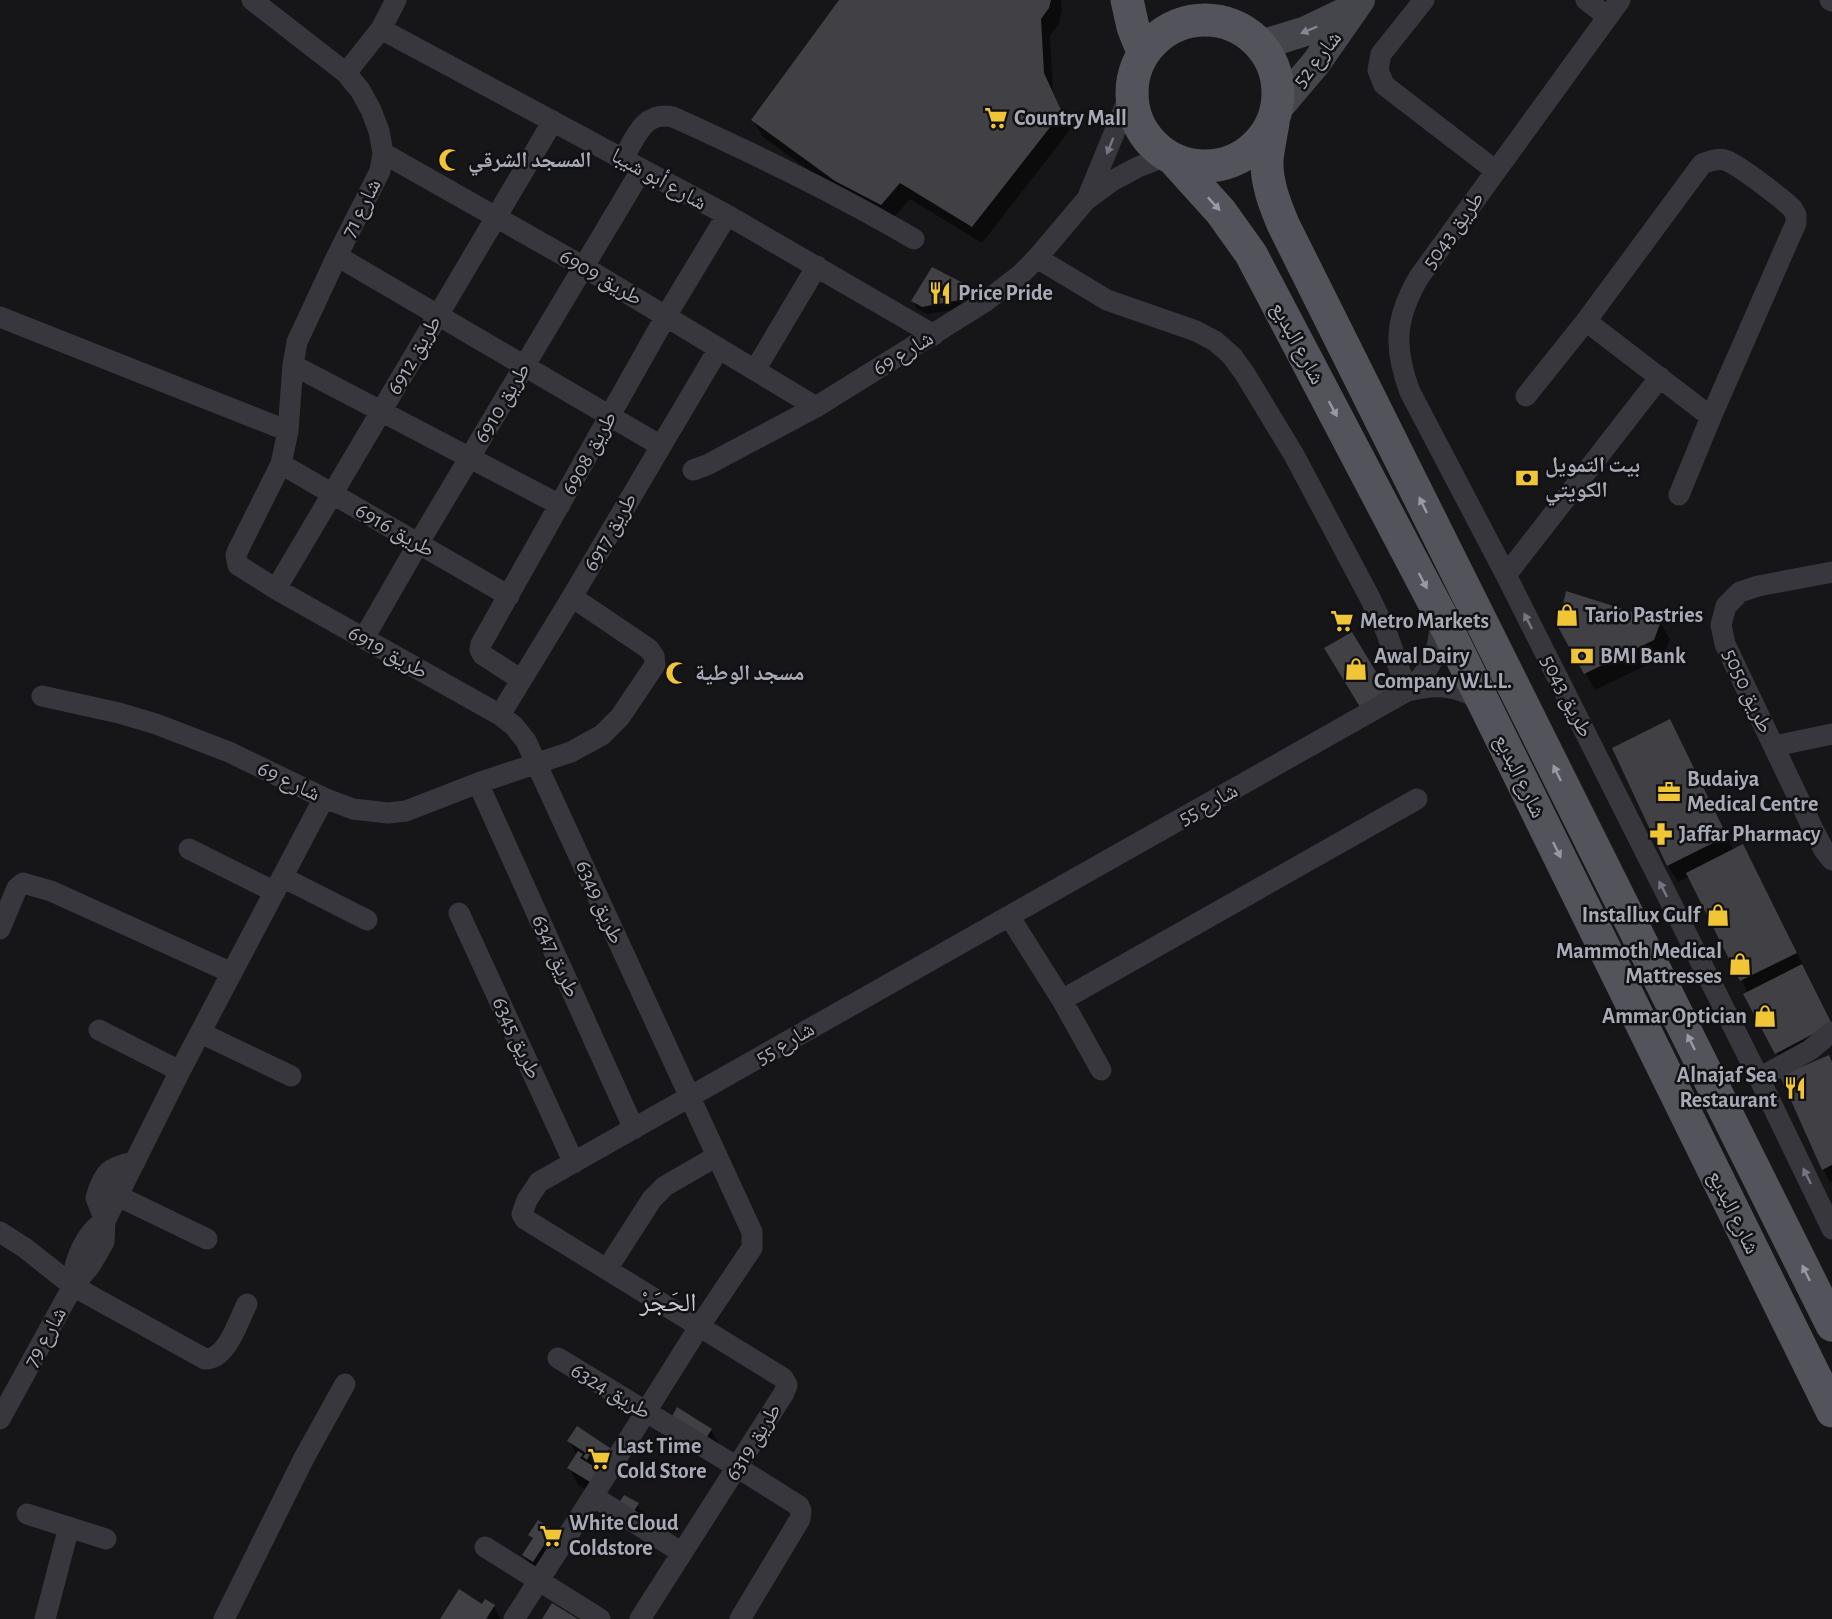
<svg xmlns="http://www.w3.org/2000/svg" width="1832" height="1619" viewBox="0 0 1832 1619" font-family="'Alegreya Sans','Noto Naskh Arabic',sans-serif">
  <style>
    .shadow { fill: #0007 }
    .building { fill: #404045 }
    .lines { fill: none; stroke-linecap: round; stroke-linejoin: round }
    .street { stroke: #37373d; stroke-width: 21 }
    .secondary { stroke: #45464c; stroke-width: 30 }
    .primary { stroke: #53545b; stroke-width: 33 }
    .oneway { fill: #858892 }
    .oneway2 { fill: #757780 }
    .oneway3 { fill: #979aa5 }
    .labels { text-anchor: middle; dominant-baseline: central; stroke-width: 5; stroke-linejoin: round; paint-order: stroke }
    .street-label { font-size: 22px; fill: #a8abb7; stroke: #111113 }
    .poi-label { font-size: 22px; font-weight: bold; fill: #a8abb7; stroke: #111113; text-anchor: start }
    .quarter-label { font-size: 26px; fill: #c9cad4; stroke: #111113 }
  </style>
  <rect width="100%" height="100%" fill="#161618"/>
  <!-- shadow -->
  <path class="shadow" d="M 841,0 L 1061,0 L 1062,11 L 1058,25 L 1050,36 L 1053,92 L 1070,130 L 982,243 L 910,199 L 891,221 L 846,197 L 763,137 L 753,120 Z
    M 966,286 L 970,295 L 964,308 L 927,314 L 917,309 L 913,301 Z
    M 1660,622 L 1670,639 L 1663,657 L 1595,690 L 1559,626 Z
    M 1679,738 L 1734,851 L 1750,859 L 1832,1023 L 1832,1046 L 1786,1070 L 1690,876 L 1678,882 L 1668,866 L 1614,749 Z
    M 1832,1063 L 1832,1181 L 1830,1182 L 1823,1169 Z
    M 711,1430 L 721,1447 L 680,1439 Z
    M 569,1441 L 609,1449 L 619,1466 L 600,1498 L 578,1485 L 569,1468 L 577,1455 Z
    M 637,1505 L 647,1521 L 627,1526 Z
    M 530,1535 L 558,1535 L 533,1572 L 524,1555 L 533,1540 Z
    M 483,1606 L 494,1606 L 501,1619 L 488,1619 L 489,1617 L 486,1617 L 484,1619 L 442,1619 Z"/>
  <!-- building -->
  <path class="building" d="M 839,0 L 1051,0 L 1049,8 L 1041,19 L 1044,73 L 1062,112 L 972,227 L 900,183 L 881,205 L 835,181 L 751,120 Z
    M 932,267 L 967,285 L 960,300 L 922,307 L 911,301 Z
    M 1566,591 L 1661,621 L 1654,640 L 1584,674 L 1558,627 Z
    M 1352,632 L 1387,690 L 1360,707 L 1324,648 Z
    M 1670,719 L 1727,836 L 1667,866 L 1612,748 Z
    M 1743,844 L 1797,953 L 1740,981 L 1686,873 Z
    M 1802,964 L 1832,1024 L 1775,1054 L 1743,994 Z
    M 1829,1055 L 1832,1062 L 1832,1165 L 1822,1170 L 1780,1076 Z
    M 677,1407 L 712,1429 L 703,1443 L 669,1422 Z
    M 577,1426 L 610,1448 L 599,1465 L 595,1463 L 598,1459 L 590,1454 L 587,1460 L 583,1457 L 586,1453 L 567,1441 Z
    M 578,1451 L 583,1454 L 580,1458 L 598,1469 L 590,1482 L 567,1468 Z
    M 624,1495 L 639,1503 L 630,1518 L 615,1509 Z
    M 538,1520 L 559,1534 L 553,1543 L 548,1539 L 533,1562 L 522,1555 L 533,1538 L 528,1535 Z
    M 459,1589 L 482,1604 L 485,1599 L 495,1605 L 486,1619 L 440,1619 Z
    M 552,1603 L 578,1619 L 542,1619 Z"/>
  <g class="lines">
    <!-- street -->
    <path class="street" d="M 252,0 L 346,73 L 360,90 L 371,110 L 379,131 L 383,153 L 380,171 L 337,256 L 297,342 L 293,365 L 288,431 L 281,464 L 238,550 L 236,555 L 238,565 L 276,589 L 500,715 L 514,726 L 526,741 L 752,1232 L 752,1248 L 699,1327 L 593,1496 L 514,1619
      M 1424,0 L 1381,54 L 1378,70 L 1384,85 L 1496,171
      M 1586,0 L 1608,17
      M 1620,0 L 1419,277 C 1395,318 1393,347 1410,392 L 1506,575 L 1759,1078 L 1832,1229
      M 1830,0 L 1832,1
      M 381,29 L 727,215 L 934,335
      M 346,73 L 381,29 L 396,0
      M 383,153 L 584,267 L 816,407
      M 623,159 C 635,138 644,110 673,117 C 755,154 836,193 914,239
      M 1087,199 L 1131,92
      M 337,256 L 661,446
      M 1037,258 L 1107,300 L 1196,331 L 1215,341 L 1232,356 L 1245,374 L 1294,455 L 1369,596 L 1386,631 L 1407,691
      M 0,317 L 288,431
      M 1586,321 L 1711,417
      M 293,365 L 560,505
      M 755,370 L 817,266
      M 1526,396 L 1586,321 L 1702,164 C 1710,161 1717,158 1725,160 C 1739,165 1780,197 1792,208 L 1796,215 L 1796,223 L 1711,417 L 1679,495
      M 281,464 L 509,596
      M 693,470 L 707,465 L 816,407 L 986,301 L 1020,275 L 1037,258 L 1086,200 L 1112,181 L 1138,167 L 1166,156
      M 1832,572 L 1758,586 L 1740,592 L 1726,606 L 1721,625 L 1725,644 L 1813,829 L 1824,850 L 1832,860
      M 1506,575 L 1660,377
      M 276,589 L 553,121
      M 364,638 L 418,544 L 642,169
      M 520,679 L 483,655 L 480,650 L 481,644 L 666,316 L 727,215
      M 1408,691 C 1440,683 1454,686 1483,700
      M 42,696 L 119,713 L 156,724 L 229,752 L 324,798 L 353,809 L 388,813 L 406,811 L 478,783 L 571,752 L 602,735 L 620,717 L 655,665 L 654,656 L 649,649 L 572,597
      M 500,715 L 572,597 L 719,348
      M 1774,746 L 1832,734
      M 478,783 L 634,1129
      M 189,849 L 275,892
      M 282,877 L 367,920
      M 459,913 L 574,1163
      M 1009,916 L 1062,1000 L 1101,1070
      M 0,929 L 17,888 L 23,883 L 51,891 L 232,973
      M 1062,1000 L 1417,799
      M 99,1030 L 180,1071
      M 201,1033 L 291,1076
      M 1759,1078 L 1810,1050 L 1832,1032
      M 118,1196 L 207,1239
      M 0,1232 L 25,1248 L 73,1286 L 205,1359 C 227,1360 238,1321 247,1304
      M 607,1269 L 652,1199 L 665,1186 L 717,1156
      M 73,1286 C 72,1264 85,1232 105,1221 L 180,1071 L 324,798
      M 558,1358 L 737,1467 L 799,1506 L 801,1511 L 800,1519 L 740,1619
      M 0,1419 L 73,1286 L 90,1266 L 104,1242 L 105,1221 L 96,1198 C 103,1172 110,1166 135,1162
      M 593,1496 L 682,1553
      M 27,1514 L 106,1539
      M 485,1547 L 600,1619
      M 45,1619 L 69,1527
      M 224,1619 L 304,1458 L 345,1384
      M 640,1619 L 784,1393 L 787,1385 L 783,1378 L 525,1219 L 522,1214 L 527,1200 L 539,1182 L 1407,691 C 1433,669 1438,653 1441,620"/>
    <!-- secondary -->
    <path class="secondary" d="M 1261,45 L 1306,31 L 1354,8
      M 1277,109 L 1316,63 L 1360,0"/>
    <!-- primary -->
    <path class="primary" d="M 1127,0 L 1133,27 L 1143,52
      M1132 93a73 73 0 1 1 146 0a73 73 0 1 1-146 0Z
      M 1273,123 C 1271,135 1268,148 1267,160 C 1266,182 1275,205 1283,224 L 1832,1325
      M 1175,161 L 1221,212 L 1251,254 L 1441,616 L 1832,1411"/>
  </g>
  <!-- one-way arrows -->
  <defs><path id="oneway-solid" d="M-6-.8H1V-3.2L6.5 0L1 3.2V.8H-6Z" transform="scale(1.5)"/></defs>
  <use class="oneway" href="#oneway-solid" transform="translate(1309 30) rotate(157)"/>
  <g class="oneway2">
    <use href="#oneway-solid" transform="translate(1110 146) rotate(112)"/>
    <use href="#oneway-solid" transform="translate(1528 621) rotate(-117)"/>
    <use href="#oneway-solid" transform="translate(1663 889) rotate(-117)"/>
    <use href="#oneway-solid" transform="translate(1807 1176) rotate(-116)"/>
  </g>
  <g class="oneway3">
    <use href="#oneway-solid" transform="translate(1214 204) rotate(47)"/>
    <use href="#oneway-solid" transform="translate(1333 409) rotate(62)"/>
    <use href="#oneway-solid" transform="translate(1423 505) rotate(-116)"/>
    <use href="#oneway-solid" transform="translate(1423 581) rotate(62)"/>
    <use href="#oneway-solid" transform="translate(1557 773) rotate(-116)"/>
    <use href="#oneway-solid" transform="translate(1557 850) rotate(64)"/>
    <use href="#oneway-solid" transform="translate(1691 1042) rotate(-116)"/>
    <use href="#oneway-solid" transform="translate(1806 1273) rotate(-116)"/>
  </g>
  <!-- icons -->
  <defs>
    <g id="supermarket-bare" transform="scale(1.8)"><path d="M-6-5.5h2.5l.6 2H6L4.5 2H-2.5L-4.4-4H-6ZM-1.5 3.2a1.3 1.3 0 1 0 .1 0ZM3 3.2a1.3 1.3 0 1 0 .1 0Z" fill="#f0c536" stroke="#111113" stroke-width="2.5" paint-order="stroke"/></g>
    <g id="mosque-bare" transform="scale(1.8)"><path d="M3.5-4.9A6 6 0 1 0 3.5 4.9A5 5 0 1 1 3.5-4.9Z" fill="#f0c536" stroke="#111113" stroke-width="2.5" paint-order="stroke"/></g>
    <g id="restaurant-bare" transform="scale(1.8)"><path d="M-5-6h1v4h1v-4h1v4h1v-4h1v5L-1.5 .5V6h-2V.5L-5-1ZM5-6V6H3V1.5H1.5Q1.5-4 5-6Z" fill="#f0c536" stroke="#111113" stroke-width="2.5" paint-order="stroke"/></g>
    <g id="bank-bare" transform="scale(1.8)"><path d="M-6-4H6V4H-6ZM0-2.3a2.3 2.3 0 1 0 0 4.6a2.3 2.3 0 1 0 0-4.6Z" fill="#f0c536" stroke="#111113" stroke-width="2.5" paint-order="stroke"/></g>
    <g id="shop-bare" transform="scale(1.8)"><path d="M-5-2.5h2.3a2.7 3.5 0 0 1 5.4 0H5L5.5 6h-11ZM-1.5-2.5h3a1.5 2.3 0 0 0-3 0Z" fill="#f0c536" stroke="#111113" stroke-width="2.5" paint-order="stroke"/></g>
    <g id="office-bare" transform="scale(1.8)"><path d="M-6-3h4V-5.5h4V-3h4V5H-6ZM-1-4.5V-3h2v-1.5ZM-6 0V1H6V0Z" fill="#f0c536" stroke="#111113" stroke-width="2.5" paint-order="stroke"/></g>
    <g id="pharmacy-bare" transform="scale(1.8)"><path d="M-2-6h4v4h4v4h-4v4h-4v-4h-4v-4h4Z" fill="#f0c536" stroke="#111113" stroke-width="2.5" paint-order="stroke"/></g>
  </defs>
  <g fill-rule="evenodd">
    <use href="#supermarket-bare" x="996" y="118"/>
    <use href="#mosque-bare" x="450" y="160"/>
    <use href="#restaurant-bare" x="940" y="293"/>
    <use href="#bank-bare" x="1527" y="478"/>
    <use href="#shop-bare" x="1567" y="615"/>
    <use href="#supermarket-bare" x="1342" y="621"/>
    <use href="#bank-bare" x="1582" y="656"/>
    <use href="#shop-bare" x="1356" y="669"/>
    <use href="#mosque-bare" x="677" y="673"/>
    <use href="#office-bare" x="1669" y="792"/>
    <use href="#pharmacy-bare" x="1661" y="834"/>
    <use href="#shop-bare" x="1718" y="915"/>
    <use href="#shop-bare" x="1740" y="964"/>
    <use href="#shop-bare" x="1765" y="1016"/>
    <use href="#restaurant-bare" x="1795" y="1088"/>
    <use href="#supermarket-bare" x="599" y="1459"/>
    <use href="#supermarket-bare" x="551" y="1536"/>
  </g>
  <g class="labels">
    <!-- street labels -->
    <g class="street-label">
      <text transform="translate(1317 59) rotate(-52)">شارع 52</text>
      <text transform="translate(659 179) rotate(29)">شارع أبو شيبا</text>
      <text transform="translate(361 208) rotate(-63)">شارع 71</text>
      <text transform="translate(1453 230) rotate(-54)">طريق 5043</text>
      <text transform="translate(601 277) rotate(30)">طريق 6909</text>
      <text transform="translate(1298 343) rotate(62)">شارع البديع</text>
      <text transform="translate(903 353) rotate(-31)">شارع 69</text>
      <text transform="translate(414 355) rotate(-60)">طريق 6912</text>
      <text transform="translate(502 403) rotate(-59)">طريق 6910</text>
      <text transform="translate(589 453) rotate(-61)">طريق 6908</text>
      <text transform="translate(395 530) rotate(30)">طريق 6916</text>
      <text transform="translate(610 532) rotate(-60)">طريق 6917</text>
      <text transform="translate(388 652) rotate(29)">طريق 6919</text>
      <text transform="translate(1748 691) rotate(65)">طريق 5050</text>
      <text transform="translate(1567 696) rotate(63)">طريق 5043</text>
      <text transform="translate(1520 776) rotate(64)">شارع البديع</text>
      <text transform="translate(289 781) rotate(25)">شارع 69</text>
      <text transform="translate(1208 804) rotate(-29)">شارع 55</text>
      <text transform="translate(600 902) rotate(66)">طريق 6349</text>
      <text transform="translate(556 956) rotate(66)">طريق 6347</text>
      <text transform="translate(517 1038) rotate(65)">طريق 6345</text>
      <text transform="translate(785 1043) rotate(-30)">شارع 55</text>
      <text transform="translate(1734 1212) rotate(64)">شارع البديع</text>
      <text transform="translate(45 1337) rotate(-61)">شارع 79</text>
      <text transform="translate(611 1391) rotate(31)">طريق 6324</text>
      <text transform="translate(753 1442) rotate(-58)">طريق 6319</text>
    </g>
    <!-- poi labels -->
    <g class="poi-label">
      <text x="1014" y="118">Country Mall</text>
      <text x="468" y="160">المسجد الشرقي</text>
      <text x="958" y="293">Price Pride</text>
      <text x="1545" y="465">بيت التمويل<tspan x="1545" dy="25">الكويتي</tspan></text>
      <text x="1585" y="615">Tario Pastries</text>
      <text x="1360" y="621">Metro Markets</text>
      <text x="1374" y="656">Awal Dairy<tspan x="1374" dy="25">Company W.L.L.</tspan></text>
      <text x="1600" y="656">BMI Bank</text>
      <text x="695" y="673">مسجد الوطية</text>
      <text x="1687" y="779">Budaiya<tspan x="1687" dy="25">Medical Centre</tspan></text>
      <text x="1679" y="834">Jaffar Pharmacy</text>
      <text x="1700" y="915" text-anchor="end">Installux Gulf</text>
      <text x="1722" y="951" text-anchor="end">Mammoth Medical<tspan x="1722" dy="25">Mattresses</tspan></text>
      <text x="1747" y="1016" text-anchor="end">Ammar Optician</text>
      <text x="1777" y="1075" text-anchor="end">Alnajaf Sea<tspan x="1777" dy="25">Restaurant</tspan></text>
      <text x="617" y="1446">Last Time<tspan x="617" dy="25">Cold Store</tspan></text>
      <text x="569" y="1523">White Cloud<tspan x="569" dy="25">Coldstore</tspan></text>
    </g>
    <!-- quarter labels -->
    <g class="quarter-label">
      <text x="668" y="1303">الحَجَرْ</text>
    </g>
  </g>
</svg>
